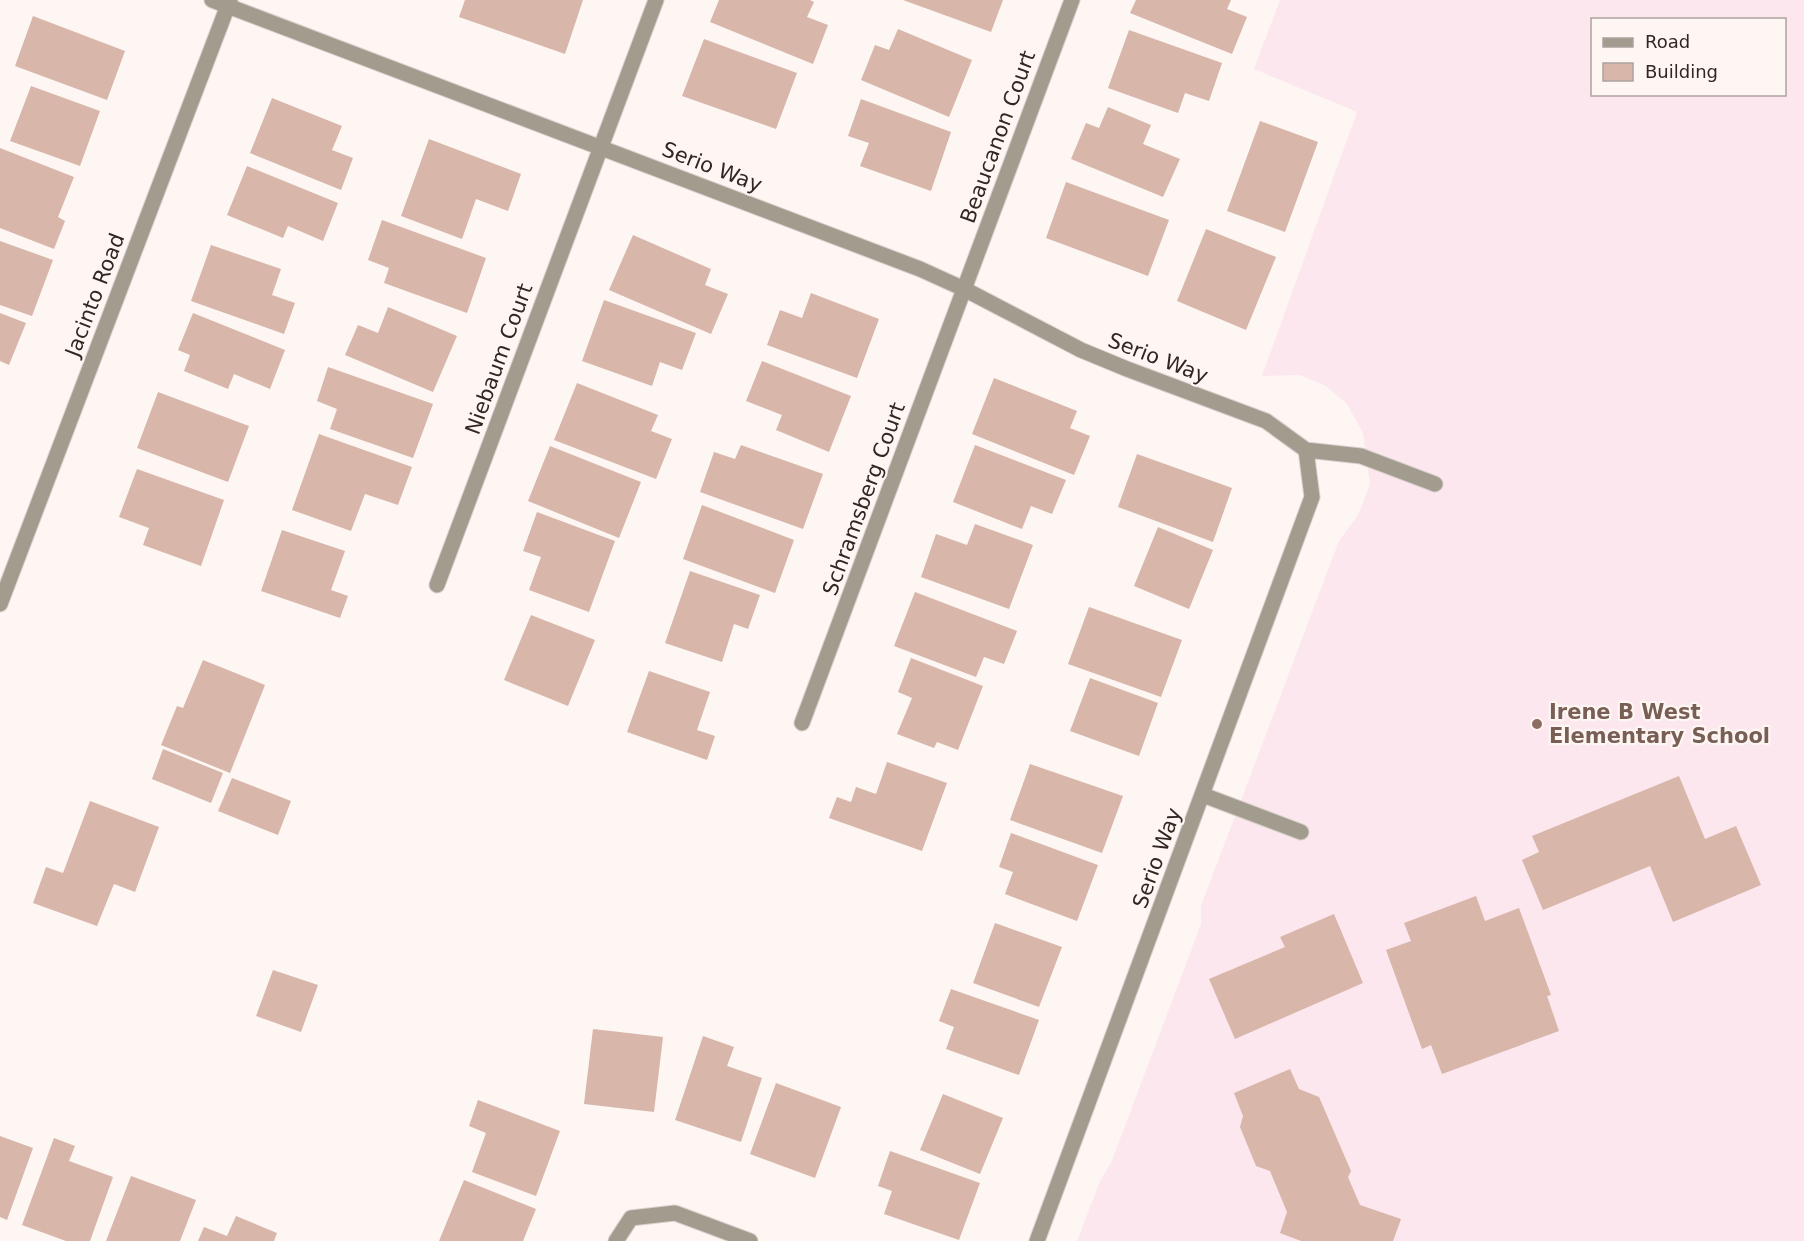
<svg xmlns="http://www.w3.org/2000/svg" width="1804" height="1241" viewBox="0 0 1804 1241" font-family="'DejaVu Sans',sans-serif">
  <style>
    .education { fill: #fce7ee; fill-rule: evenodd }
    .building { fill: #d8b6a9 }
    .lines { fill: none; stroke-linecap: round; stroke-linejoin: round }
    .minor-casing { stroke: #d9d0cd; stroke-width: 17 }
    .minor { stroke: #a29c8f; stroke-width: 15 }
    .education-dot { fill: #8d6e63; stroke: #fdf6f3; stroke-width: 2 }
    .labels { text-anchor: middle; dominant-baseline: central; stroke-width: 4.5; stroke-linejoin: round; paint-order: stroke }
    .street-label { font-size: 21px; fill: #332520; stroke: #fdf6f3 }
    .education-label { font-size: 21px; font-weight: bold; fill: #785e54; stroke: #fdf6f3; text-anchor: start }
  </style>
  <rect width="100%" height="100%" fill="#fdf6f3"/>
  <!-- education -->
  <path class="education" d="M 1280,0 L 1804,0 L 1804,1241 L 1077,1241 L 1101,1179 L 1111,1163 L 1201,924 L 1201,906 L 1339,541 L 1358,515 L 1370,484 L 1363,433 L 1347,404 L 1326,386 L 1300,375 L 1262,376 L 1357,112 L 1254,69 ZM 1592,20 L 1784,20 L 1784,94 L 1592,94 Z"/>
  <!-- building -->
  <path class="building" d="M 465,0 L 583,0 L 565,54 L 459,17 Z
    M 719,0 L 810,0 L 814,2 L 807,17 L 828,25 L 813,64 L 710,22 Z
    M 903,0 L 1003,0 L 991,32 Z
    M 1136,0 L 1231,0 L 1227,9 L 1247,17 L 1232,54 L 1130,13 Z
    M 33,16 L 125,51 L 107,100 L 15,66 Z
    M 898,29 L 972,60 L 949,117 L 861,80 L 875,45 L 889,50 Z
    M 1129,30 L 1222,63 L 1209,101 L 1185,93 L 1178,113 L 1108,88 Z
    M 704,39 L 797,73 L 776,129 L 682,96 Z
    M 31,86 L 100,111 L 80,166 L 10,141 Z
    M 272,98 L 342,126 L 332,150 L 353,158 L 341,190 L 250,153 Z
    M 861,99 L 951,132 L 931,191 L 860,166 L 869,143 L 848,136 Z
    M 1108,107 L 1151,125 L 1143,144 L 1180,159 L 1163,197 L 1071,159 L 1086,123 L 1099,128 Z
    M 1260,121 L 1318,142 L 1285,232 L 1227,211 Z
    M 429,139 L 521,174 L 508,211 L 476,199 L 462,239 L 401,216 Z
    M 0,148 L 74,177 L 58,217 L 65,221 L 54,249 L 0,228 Z
    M 247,166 L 338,203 L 323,241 L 288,226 L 283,238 L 227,215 Z
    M 1066,182 L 1169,220 L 1148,276 L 1046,238 Z
    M 382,220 L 486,258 L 467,313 L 384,283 L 389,268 L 368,260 Z
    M 1206,229 L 1276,257 L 1246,330 L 1177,301 Z
    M 633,235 L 711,269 L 705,285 L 728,294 L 711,334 L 609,290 Z
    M 0,241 L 53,260 L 32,316 L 0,305 Z
    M 211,245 L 281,269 L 272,295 L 295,303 L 284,334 L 191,301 Z
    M 811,293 L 879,319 L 857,378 L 767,345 L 780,310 L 802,318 Z
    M 604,300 L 696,333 L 682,370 L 660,362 L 652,386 L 582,361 Z
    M 388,307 L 457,336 L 433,392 L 345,355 L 358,325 L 378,333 Z
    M 0,313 L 26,323 L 9,365 L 0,361 Z
    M 193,313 L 285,350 L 270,389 L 234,374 L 228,389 L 184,371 L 190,355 L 178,350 Z
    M 762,361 L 851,396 L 829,452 L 776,430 L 782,415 L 746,401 Z
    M 328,367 L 433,404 L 413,458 L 330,429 L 337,409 L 317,401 Z
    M 994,378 L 1077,411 L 1070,428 L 1090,436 L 1074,475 L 972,434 Z
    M 577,383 L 658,415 L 651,431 L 672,439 L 656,479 L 554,440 Z
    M 158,392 L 249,426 L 228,482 L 137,448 Z
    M 319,434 L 412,467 L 398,505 L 365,494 L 351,531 L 292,510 Z
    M 741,445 L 823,474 L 803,529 L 700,492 L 714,452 L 735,459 Z
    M 975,445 L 1066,480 L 1052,514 L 1031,506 L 1022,529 L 953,502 Z
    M 550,446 L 641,482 L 619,538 L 528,501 Z
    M 1137,454 L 1232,488 L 1213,542 L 1118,507 Z
    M 137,469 L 224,500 L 201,566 L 143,545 L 149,528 L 119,517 Z
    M 702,505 L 794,540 L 775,593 L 683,559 Z
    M 537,512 L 615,541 L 589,612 L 529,590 L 541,557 L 523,551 Z
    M 975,524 L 1033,545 L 1009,609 L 921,577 L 936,534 L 967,545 Z
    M 1158,527 L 1213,550 L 1189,609 L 1134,586 Z
    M 282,530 L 345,551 L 331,590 L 348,596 L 340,618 L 261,591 Z
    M 690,571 L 760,595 L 748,629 L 734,624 L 722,662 L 665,643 Z
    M 915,592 L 1017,631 L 1004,664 L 984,657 L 976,677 L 894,646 Z
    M 1089,607 L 1182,640 L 1161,697 L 1068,664 Z
    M 531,615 L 595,640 L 568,706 L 504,680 Z
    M 911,658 L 983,686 L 958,750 L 937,742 L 934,748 L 897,734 L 912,698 L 898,692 Z
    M 203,660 L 265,685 L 230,773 L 161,745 L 177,706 L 183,708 Z
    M 649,671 L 710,692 L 697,730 L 715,736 L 707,760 L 627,732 Z
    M 1090,678 L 1158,703 L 1139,756 L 1070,731 Z
    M 163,749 L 223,773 L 211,803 L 152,779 Z
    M 887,762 L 947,783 L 922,851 L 829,818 L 837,797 L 851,802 L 856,787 L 876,794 Z
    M 1030,764 L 1123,796 L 1102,853 L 1010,820 Z
    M 1679,776 L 1705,839 L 1736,826 L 1761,885 L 1673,922 L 1650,866 L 1543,910 L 1522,860 L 1539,852 L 1532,836 Z
    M 232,778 L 291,801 L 278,835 L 218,811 Z
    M 90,801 L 159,827 L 135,892 L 114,884 L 97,926 L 33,903 L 46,867 L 63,873 Z
    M 1011,833 L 1098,865 L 1077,921 L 1005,894 L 1013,872 L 999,867 Z
    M 1476,896 L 1485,921 L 1519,908 L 1551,995 L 1547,996 L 1559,1031 L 1442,1074 L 1431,1045 L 1422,1049 L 1386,950 L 1411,941 L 1404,923 Z
    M 1334,914 L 1363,983 L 1235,1039 L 1209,979 L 1285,947 L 1280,937 Z
    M 995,923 L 1062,947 L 1039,1007 L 973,983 Z
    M 273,970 L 318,985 L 301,1032 L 256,1016 Z
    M 951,989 L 1039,1020 L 1019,1075 L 946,1049 L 954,1027 L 939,1021 Z
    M 593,1029 L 663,1037 L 654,1112 L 584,1104 Z
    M 703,1036 L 734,1047 L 727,1066 L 762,1078 L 741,1142 L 675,1120 Z
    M 1290,1069 L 1299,1089 L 1319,1097 L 1351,1171 L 1348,1177 L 1360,1205 L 1401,1219 L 1393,1241 L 1301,1241 L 1280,1233 L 1287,1212 L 1270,1171 L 1256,1166 L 1240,1127 L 1243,1116 L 1234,1093 Z
    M 776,1083 L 841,1107 L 815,1178 L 750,1154 Z
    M 943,1094 L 1003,1118 L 980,1174 L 920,1150 Z
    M 478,1100 L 560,1131 L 536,1196 L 472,1172 L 486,1133 L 469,1126 Z
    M 0,1136 L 33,1148 L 7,1220 L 0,1217 Z
    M 54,1138 L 75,1146 L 69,1161 L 113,1177 L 90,1241 L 66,1241 L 22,1225 Z
    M 890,1151 L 980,1183 L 959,1240 L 884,1214 L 892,1191 L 878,1186 Z
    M 131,1176 L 196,1200 L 180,1241 L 106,1241 Z
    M 464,1180 L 536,1209 L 523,1241 L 439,1241 Z
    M 236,1216 L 277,1233 L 274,1241 L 198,1241 L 204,1227 L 227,1236 Z"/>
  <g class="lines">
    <!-- minor casing -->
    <g class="minor-casing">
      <path id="minor" d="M 212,0 L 920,269 L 964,289 L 1081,350 L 1127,369 L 1266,421 L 1306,450 L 1312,497 L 1037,1241
        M 1306,450 L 1361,456 L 1435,484
        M 437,585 L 656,0
        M 0,604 L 230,0
        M 802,723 L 1072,0
        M 1203,795 L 1301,832
        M 616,1241 L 631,1218 L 675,1213 L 750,1241"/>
    </g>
    <!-- minor -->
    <use href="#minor" class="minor"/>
  </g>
  <!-- markers -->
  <circle class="education-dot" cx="1537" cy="724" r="6"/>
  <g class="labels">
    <!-- street labels -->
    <g class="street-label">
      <text transform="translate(998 137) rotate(-70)">Beaucanon Court</text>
      <text transform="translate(712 167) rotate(21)">Serio Way</text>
      <text transform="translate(95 295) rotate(-69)">Jacinto Road</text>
      <text transform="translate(1158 358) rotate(21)">Serio Way</text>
      <text transform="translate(499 359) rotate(-70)">Niebaum Court</text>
      <text transform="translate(864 499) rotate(-70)">Schramsberg Court</text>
      <text transform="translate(1157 858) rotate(-70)">Serio Way</text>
    </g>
    <!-- education labels -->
    <g class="education-label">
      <text x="1549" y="712">Irene B West<tspan x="1549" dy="24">Elementary School</tspan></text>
    </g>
  </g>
  <!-- legend -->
  <rect x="1591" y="18" width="195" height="78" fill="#fdf6f3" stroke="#aca29f" stroke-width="1.5"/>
  <rect x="1603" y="38" width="30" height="9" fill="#a29c8f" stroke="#aca29f" stroke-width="1.5"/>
  <text x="1645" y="48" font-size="18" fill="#332520">Road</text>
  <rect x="1603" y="63" width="30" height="18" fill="#d8b6a9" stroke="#aca29f" stroke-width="1.5"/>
  <text x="1645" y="78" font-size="18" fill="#332520">Building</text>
</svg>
